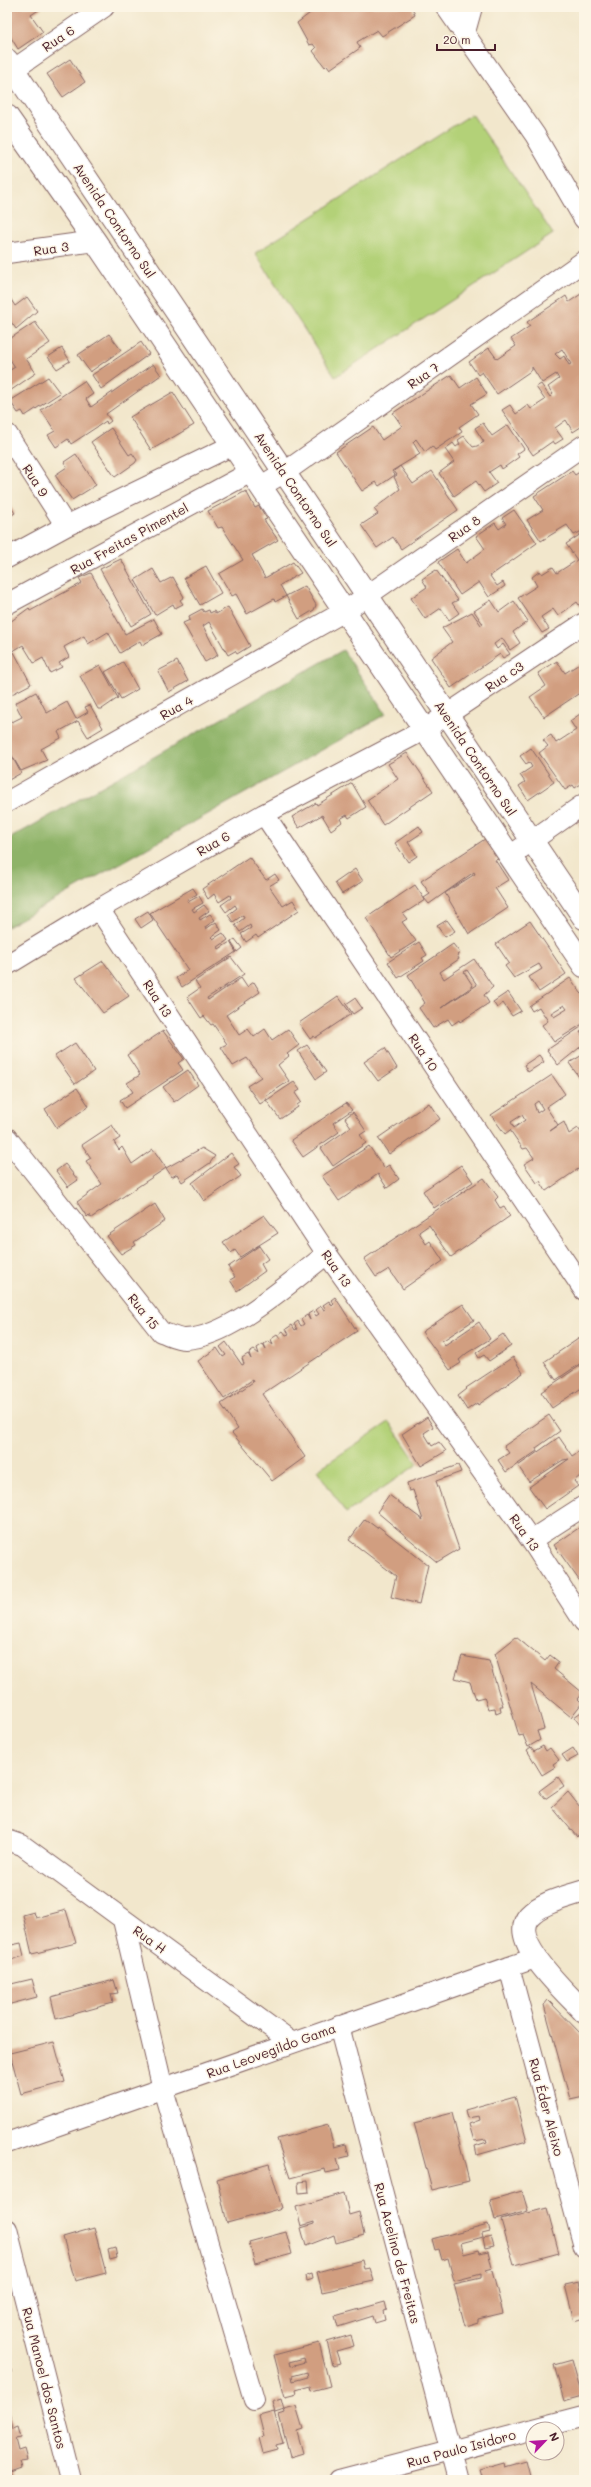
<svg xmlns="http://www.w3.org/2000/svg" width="591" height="2487" viewBox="0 0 591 2487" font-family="Mali,sans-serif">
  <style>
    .green { fill: #b3d178; stroke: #7e7852 }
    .forest { fill: #8eb368; stroke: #6c694a }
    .building { fill: #d19e80; fill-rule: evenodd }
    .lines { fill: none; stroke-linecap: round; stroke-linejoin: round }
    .minor-casing { stroke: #856563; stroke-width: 22 }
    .tertiary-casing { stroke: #856563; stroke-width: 24 }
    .minor { stroke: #fff; stroke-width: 20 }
    .tertiary { stroke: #fff; stroke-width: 22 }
    .labels { text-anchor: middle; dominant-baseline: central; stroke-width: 3; stroke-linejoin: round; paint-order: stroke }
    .street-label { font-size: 13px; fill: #4a1f2b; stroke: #fcf5e5 }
  </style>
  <rect width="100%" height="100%" fill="#fcf5e5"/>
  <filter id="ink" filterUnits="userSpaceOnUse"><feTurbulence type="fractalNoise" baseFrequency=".025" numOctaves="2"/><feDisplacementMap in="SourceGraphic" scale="8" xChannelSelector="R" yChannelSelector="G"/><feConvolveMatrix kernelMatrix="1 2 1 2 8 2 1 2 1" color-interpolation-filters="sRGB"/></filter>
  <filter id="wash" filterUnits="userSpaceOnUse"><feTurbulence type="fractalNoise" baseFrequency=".012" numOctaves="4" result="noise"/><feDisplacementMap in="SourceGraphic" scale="16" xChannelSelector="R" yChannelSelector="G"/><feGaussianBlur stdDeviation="0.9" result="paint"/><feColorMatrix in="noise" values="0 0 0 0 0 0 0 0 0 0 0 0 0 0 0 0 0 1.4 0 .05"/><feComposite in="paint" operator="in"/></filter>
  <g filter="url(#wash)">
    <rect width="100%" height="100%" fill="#f2e7cc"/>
    <!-- green -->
    <path class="green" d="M 472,114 L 553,234 L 335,377 L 255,253 Z
      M 389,1422 L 418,1464 L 346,1513 L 317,1470 Z"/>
    <!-- forest -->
    <path class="forest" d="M 343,650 L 386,714 L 7,927 L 7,840 Z"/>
    <g id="blocks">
      <!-- building -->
      <path class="building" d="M 7,7 L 43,7 L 31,15 L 43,32 L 18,49 L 7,31 Z
        M 318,7 L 414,7 L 413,10 L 415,15 L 382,36 L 377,30 L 357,42 L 360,48 L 330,69 L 327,65 L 325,67 L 313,51 L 316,48 L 313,44 L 309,45 L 297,23 Z
        M 70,59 L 85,82 L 63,97 L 47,74 Z
        M 584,292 L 584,366 L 582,368 L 584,372 L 584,425 L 573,432 L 566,420 L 555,428 L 563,439 L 555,444 L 553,441 L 533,455 L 502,410 L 510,405 L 516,414 L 528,405 L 531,409 L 545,400 L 536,387 L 541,384 L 550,397 L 553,394 L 548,387 L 559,379 L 556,374 L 542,383 L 532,367 L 532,370 L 497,394 L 482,372 L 478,375 L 469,362 L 489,348 L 497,359 L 516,346 L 511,339 L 530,326 L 527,322 L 566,296 L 569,302 ZM 562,349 L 571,364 L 569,365 L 564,356 L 560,359 L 555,354 Z
        M 7,293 L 15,306 L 27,297 L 37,311 L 16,329 L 7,316 Z
        M 35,322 L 50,343 L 26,359 L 36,373 L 7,393 L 7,372 L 15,367 L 7,355 L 7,332 L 11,338 Z
        M 109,334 L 121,350 L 90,372 L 78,355 Z
        M 141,342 L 149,354 L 101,389 L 92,375 Z
        M 62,348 L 70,361 L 57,369 L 48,357 Z
        M 153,364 L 161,375 L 106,414 L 111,421 L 107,424 L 106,421 L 71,444 L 68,439 L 56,447 L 48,435 L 55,431 L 41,410 L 84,381 L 93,394 L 86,399 L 91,407 Z
        M 451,375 L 460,388 L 476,377 L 487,394 L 471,404 L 478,414 L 459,427 L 462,432 L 435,450 L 432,446 L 425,452 L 416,439 L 413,442 L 420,454 L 392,471 L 395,475 L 379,486 L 376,482 L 362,491 L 336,452 L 373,427 L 382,440 L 402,426 L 393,413 Z
        M 48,377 L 60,393 L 25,416 L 22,411 L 18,413 L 10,401 Z
        M 173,392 L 194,425 L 151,450 L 130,417 Z
        M 483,423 L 492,436 L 508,425 L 524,449 L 517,454 L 519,457 L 502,469 L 500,465 L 489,472 L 497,483 L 484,492 L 476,481 L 454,496 L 439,473 L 454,462 L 445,449 L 453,443 L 456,447 L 460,444 L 458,440 L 464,436 L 473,447 L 477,446 L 484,442 L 475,428 Z
        M 111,428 L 129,455 L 132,453 L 137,460 L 135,463 L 115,477 L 91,442 Z
        M 76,454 L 96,485 L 72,500 L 55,475 L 67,467 L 64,462 Z
        M 400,466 L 413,484 L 432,471 L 458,510 L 401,549 L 393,537 L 377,548 L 361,525 L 378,514 L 374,509 L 400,489 L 394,477 L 397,475 L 394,471 Z
        M 584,469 L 584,530 L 574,535 L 567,525 L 541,541 L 527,520 L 543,510 L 534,496 L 572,471 L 575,475 Z
        M 246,491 L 255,508 L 259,506 L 267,519 L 264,520 L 278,540 L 252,555 L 265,578 L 293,562 L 301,573 L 280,585 L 286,596 L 275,602 L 274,599 L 247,614 L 236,594 L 232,596 L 219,574 L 243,560 L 222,527 L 218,528 L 208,511 Z
        M 7,502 L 15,513 L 7,518 Z
        M 514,510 L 537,543 L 490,576 L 497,586 L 503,582 L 505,586 L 489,597 L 479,582 L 460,595 L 438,562 L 457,549 L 466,563 L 485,549 L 476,536 L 495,523 L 499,529 L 506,524 L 502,518 Z
        M 584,532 L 584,542 L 581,544 L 584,549 L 584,606 L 581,608 L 577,602 L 558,616 L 553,609 L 541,617 L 549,629 L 542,633 L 518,598 L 537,586 L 532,577 L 540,571 L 542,574 L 553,567 L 557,573 L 577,560 L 566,544 Z
        M 121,559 L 151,614 L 131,626 L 100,569 Z
        M 206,566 L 221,593 L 200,605 L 184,578 Z
        M 153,569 L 161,583 L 173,577 L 184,597 L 180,600 L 183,604 L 175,608 L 173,604 L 155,615 L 135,580 Z
        M 436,570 L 458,600 L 452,603 L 459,613 L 449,620 L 441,608 L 425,619 L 411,598 L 427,587 L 422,579 Z
        M 91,573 L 125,634 L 154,619 L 162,634 L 142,645 L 140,641 L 120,653 L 108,632 L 88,644 L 84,636 L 64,647 L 69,657 L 59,663 L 62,667 L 50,673 L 43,658 L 34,663 L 23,645 L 13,651 L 7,640 L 7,625 L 11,623 L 10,622 L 29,608 L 30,611 L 82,583 L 79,578 Z
        M 305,586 L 316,605 L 314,610 L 299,619 L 286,596 Z
        M 491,600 L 499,612 L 514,601 L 528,621 L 513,632 L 520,643 L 510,650 L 502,638 L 494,644 L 497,649 L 503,644 L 510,654 L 503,658 L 500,654 L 451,688 L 431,658 L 452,642 L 442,628 L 472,612 L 481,625 L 483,624 L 474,611 Z
        M 228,607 L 250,646 L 237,654 L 235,651 L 228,655 L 209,622 L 203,626 L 218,655 L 205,662 L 183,623 L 190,620 L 189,616 L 202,609 L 204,612 L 209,610 L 210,613 L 214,611 L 216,614 Z
        M 14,652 L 31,684 L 10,695 L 7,691 L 7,656 Z
        M 177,661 L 188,681 L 169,692 L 158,671 Z
        M 557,661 L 565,673 L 584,661 L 584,690 L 544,717 L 530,697 L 546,686 L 538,673 Z
        M 123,662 L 138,689 L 121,699 L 105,672 Z
        M 100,665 L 118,698 L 102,709 L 98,709 L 80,676 Z
        M 36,692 L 47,713 L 67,702 L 76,719 L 88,712 L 85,707 L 90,705 L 103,728 L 88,737 L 78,721 L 58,732 L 61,738 L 41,749 L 47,760 L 21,771 L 8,749 L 21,773 L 7,781 L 7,716 L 12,722 L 22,717 L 15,703 Z
        M 580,714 L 584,720 L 584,782 L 575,788 L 573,785 L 565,790 L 539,753 L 548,746 L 543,740 L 551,735 L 556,743 L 576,730 L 570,721 Z
        M 531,748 L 554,782 L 528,800 L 519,786 L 525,782 L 520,775 L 532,767 L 529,762 L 526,764 L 520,756 Z
        M 407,753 L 433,791 L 383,825 L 367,800 L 398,779 L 388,764 Z
        M 352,783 L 366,807 L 349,818 L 347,815 L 340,819 L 342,822 L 331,830 L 322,815 L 299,828 L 292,817 L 316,803 L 317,805 Z
        M 584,820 L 584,827 L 581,829 L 578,824 Z
        M 419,826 L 423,832 L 408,842 L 417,856 L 408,862 L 395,843 Z
        M 485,839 L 499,859 L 495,860 L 508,880 L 495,888 L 508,908 L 469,934 L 445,893 L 475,874 L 474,872 L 429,904 L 424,898 L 430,894 L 421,881 Z
        M 249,857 L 266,880 L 275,874 L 279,880 L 269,886 L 283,906 L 293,900 L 299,910 L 258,938 L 256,935 L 246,942 L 241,934 L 251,928 L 250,925 L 240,932 L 235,925 L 244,918 L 243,915 L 233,922 L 228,915 L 237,908 L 235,905 L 226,912 L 221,905 L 231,898 L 230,895 L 219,902 L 214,894 L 208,899 L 202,889 Z
        M 355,869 L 363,881 L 342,894 L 335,883 Z
        M 415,885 L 425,900 L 403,914 L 407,919 L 402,922 L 416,941 L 391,957 L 366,918 Z
        M 193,888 L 197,894 L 187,900 L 188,902 L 199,896 L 203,903 L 192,909 L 194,912 L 204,905 L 209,911 L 199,918 L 200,920 L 210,914 L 215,920 L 205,927 L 206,929 L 216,922 L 221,930 L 211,937 L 213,939 L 223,933 L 228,940 L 218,947 L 219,949 L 230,942 L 236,952 L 182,987 L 176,978 L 188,970 L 150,913 Z
        M 148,911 L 153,920 L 141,928 L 135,919 Z
        M 447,920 L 455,931 L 445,937 L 437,926 Z
        M 530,921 L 566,974 L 539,992 L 529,977 L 542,969 L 539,964 L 514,978 L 505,966 L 509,963 L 496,944 Z
        M 235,939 L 242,948 L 237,952 L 231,942 Z
        M 419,942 L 427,955 L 422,958 L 424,961 L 398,978 L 388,962 Z
        M 453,944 L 460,953 L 457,955 L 459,959 L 440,972 L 444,979 L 474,959 L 493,987 L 484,995 L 489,1003 L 460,1022 L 459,1020 L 452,1025 L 448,1019 L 433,1028 L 419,1008 L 425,1003 L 408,975 ZM 467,970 L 477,985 L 441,1008 L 473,986 L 464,972 Z
        M 231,957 L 244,974 L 207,998 L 208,1000 L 241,978 L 247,987 L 254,982 L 260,992 L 226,1015 L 239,1035 L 248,1029 L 254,1037 L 265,1029 L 272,1040 L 288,1029 L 299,1045 L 287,1054 L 289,1056 L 278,1065 L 289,1081 L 265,1097 L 267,1100 L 294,1082 L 300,1090 L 295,1093 L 301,1102 L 297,1105 L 298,1107 L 280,1119 L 266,1100 L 260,1104 L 247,1086 L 261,1077 L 247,1058 L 233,1066 L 221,1047 L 227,1044 L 213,1024 L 211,1025 L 204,1016 L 201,1018 L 187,997 L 200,988 L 195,981 Z
        M 103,961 L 129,996 L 103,1013 L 76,978 Z
        M 570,978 L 584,997 L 584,1023 L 554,1042 L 542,1025 L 548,1021 L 539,1007 L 532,1011 L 529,1006 ZM 564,1005 L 567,1009 L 554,1017 L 551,1013 Z
        M 508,992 L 521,1011 L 512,1016 L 503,1003 L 497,1008 L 493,1002 Z
        M 338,996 L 351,1014 L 315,1038 L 314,1036 L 310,1039 L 299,1023 Z
        M 355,998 L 362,1008 L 353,1014 L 346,1004 Z
        M 584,1025 L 584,1030 L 580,1032 L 584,1038 L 584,1044 L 558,1065 L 547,1050 Z
        M 163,1031 L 184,1059 L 178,1063 L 183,1070 L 125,1108 L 120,1100 L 133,1092 L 127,1083 L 140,1075 L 127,1055 Z
        M 75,1043 L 94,1071 L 75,1084 L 55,1056 Z
        M 307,1045 L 326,1072 L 316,1079 L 298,1051 Z
        M 385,1048 L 397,1068 L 378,1081 L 364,1062 Z
        M 584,1054 L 584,1078 L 581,1080 L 569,1063 Z
        M 539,1055 L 544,1062 L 528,1072 L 524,1065 Z
        M 188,1070 L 198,1085 L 174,1102 L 163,1087 Z
        M 552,1075 L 565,1094 L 546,1107 L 558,1125 L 550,1131 L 564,1122 L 569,1134 L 578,1128 L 584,1137 L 584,1165 L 546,1191 L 540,1181 L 537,1183 L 524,1164 L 534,1158 L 527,1148 L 523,1149 L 510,1130 L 505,1134 L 491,1115 ZM 538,1101 L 543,1109 L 537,1113 L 534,1104 ZM 522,1115 L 525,1120 L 514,1128 L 511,1122 Z
        M 77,1088 L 89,1106 L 57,1128 L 45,1109 Z
        M 346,1103 L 352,1110 L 333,1123 L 339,1132 L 303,1157 L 291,1140 Z
        M 429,1103 L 440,1119 L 389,1154 L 378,1138 Z
        M 353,1112 L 366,1131 L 360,1135 L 366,1143 L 333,1166 L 321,1148 L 351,1127 L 345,1118 Z
        M 112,1125 L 120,1138 L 114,1142 L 119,1150 L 122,1147 L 132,1164 L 153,1149 L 166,1168 L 91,1218 L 89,1215 L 87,1217 L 77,1202 L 102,1184 L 86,1161 L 91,1158 L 82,1145 Z
        M 369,1146 L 384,1168 L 389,1165 L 399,1179 L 387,1188 L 378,1174 L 339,1201 L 322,1176 Z
        M 202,1148 L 215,1156 L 210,1163 L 182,1182 L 177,1174 L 172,1177 L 166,1168 Z
        M 231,1153 L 239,1164 L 234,1167 L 241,1176 L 204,1201 L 192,1183 Z
        M 65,1164 L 78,1180 L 68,1187 L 56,1171 Z
        M 461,1165 L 473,1182 L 434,1208 L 423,1191 Z
        M 484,1178 L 498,1197 L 495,1200 L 500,1208 L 504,1206 L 510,1216 L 451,1257 L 429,1225 L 419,1232 L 426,1244 L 430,1241 L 443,1261 L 403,1289 L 389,1269 L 376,1277 L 364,1259 Z
        M 155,1204 L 165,1221 L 134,1242 L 136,1245 L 121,1254 L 107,1236 Z
        M 264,1215 L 278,1233 L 240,1257 L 235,1250 L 231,1253 L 223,1242 Z
        M 259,1246 L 268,1259 L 261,1264 L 265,1271 L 237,1291 L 230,1280 L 235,1277 L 228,1267 Z
        M 335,1297 L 357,1331 L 262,1394 L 305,1457 L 272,1481 L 232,1433 L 238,1429 L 221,1404 L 253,1382 L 252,1380 L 224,1399 L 198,1361 L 217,1348 L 223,1357 L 226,1355 L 220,1347 L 226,1342 L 242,1365 L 244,1364 L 242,1358 L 248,1354 L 251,1359 L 249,1353 L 254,1350 L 259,1354 L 257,1348 L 263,1344 L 266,1349 L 264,1344 L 268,1341 L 273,1345 L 271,1339 L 277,1335 L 280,1339 L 279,1334 L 283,1331 L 286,1335 L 289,1334 L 286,1329 L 292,1325 L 295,1330 L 297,1329 L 294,1324 L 298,1321 L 301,1326 L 304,1324 L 301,1319 L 307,1315 L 310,1320 L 308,1314 L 313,1311 L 316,1316 L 319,1314 L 316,1310 L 321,1306 L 324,1310 L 326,1309 L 323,1305 L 329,1301 L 332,1306 L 334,1304 L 331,1300 Z
        M 463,1304 L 474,1320 L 442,1341 L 445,1345 L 479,1322 L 490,1339 L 467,1353 L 459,1360 L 461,1363 L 450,1370 L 422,1332 Z
        M 503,1334 L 511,1346 L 489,1361 L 484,1355 L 479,1358 L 476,1353 Z
        M 584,1335 L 584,1361 L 556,1380 L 544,1362 Z
        M 513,1357 L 523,1373 L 478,1405 L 477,1403 L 467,1410 L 458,1396 L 467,1389 L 466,1388 Z
        M 584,1363 L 583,1387 L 552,1408 L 541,1392 Z
        M 549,1415 L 560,1431 L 536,1448 L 537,1451 L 506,1472 L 498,1460 L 509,1453 L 504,1446 Z
        M 427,1417 L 433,1427 L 424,1433 L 432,1446 L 439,1442 L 446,1451 L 421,1466 L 402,1434 Z
        M 559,1437 L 572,1456 L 581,1450 L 584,1455 L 584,1482 L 580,1476 L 574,1481 L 578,1486 L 545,1509 L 529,1487 L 569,1459 L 563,1460 L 529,1482 L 518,1466 Z
        M 458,1465 L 461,1472 L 436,1481 L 459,1549 L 437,1562 L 377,1512 L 389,1495 L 423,1520 L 413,1490 L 409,1491 L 407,1483 Z
        M 365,1519 L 377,1528 L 378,1526 L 428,1565 L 419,1604 L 391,1597 L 396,1576 L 349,1540 Z
        M 584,1522 L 584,1587 L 554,1545 L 583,1525 Z
        M 516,1637 L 545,1661 L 550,1655 L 559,1662 L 554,1669 L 583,1693 L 578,1699 L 582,1703 L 571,1717 L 531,1684 L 544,1729 L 537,1731 L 540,1740 L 528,1747 L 523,1735 L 519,1736 L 495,1654 Z
        M 462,1656 L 489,1661 L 503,1706 L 500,1706 L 501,1712 L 496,1714 L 495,1708 L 488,1709 L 484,1697 L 476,1699 L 470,1682 L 455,1678 Z
        M 584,1710 L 584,1722 L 580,1725 L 574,1717 Z
        M 543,1746 L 546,1751 L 550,1748 L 559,1760 L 553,1764 L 555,1767 L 542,1775 L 527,1750 L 531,1747 L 534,1751 Z
        M 573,1748 L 578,1756 L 567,1762 L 562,1755 Z
        M 558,1777 L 564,1786 L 545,1799 L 539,1791 Z
        M 568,1792 L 584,1812 L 584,1830 L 577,1837 L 552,1807 Z
        M 66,1910 L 76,1943 L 32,1954 L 23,1915 L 34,1912 L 36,1918 Z
        M 21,1943 L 24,1956 L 7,1961 L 7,1946 Z
        M 32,1979 L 37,1997 L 7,2005 L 7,1985 Z
        M 114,1980 L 118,1993 L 111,1994 L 113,2003 L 56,2019 L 51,1997 Z
        M 548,2000 L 584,2037 L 584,2096 L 570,2099 L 544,2005 Z
        M 54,2042 L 65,2082 L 21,2094 L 10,2053 Z
        M 515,2096 L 527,2141 L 477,2155 L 475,2146 L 487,2142 L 486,2139 L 474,2141 L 469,2124 L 480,2120 L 479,2116 L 467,2118 L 465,2110 Z
        M 452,2113 L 469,2181 L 432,2190 L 414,2123 Z
        M 328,2125 L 334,2147 L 346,2144 L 349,2156 L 337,2159 L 340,2170 L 325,2173 L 324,2169 L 290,2178 L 277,2139 Z
        M 269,2164 L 282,2208 L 227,2223 L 217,2179 Z
        M 308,2181 L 309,2192 L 299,2193 L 298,2182 Z
        M 522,2191 L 528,2211 L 495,2220 L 490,2200 Z
        M 344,2193 L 349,2215 L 359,2212 L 364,2235 L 336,2243 L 334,2235 L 306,2246 L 301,2228 L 314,2224 L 314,2222 L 301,2226 L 296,2207 Z
        M 547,2208 L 559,2253 L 514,2265 L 501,2220 Z
        M 488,2224 L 490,2231 L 482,2233 L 483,2237 L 461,2243 L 464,2254 L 479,2250 L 480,2253 L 488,2251 L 492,2268 L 485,2270 L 486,2272 L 492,2271 L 503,2313 L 478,2319 L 478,2322 L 465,2326 L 454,2284 L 481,2278 L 481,2274 L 454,2281 L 448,2258 L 442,2260 L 439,2249 L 435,2250 L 432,2239 Z
        M 94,2228 L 106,2273 L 75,2281 L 63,2237 Z
        M 286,2232 L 292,2254 L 255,2264 L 249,2242 Z
        M 491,2236 L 494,2246 L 485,2248 L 483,2238 Z
        M 115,2247 L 117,2258 L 110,2260 L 108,2249 Z
        M 362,2260 L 364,2269 L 370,2268 L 374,2281 L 322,2292 L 317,2272 Z
        M 312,2274 L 313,2279 L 307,2281 L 306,2276 Z
        M 579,2282 L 584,2303 L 584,2318 L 574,2321 L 565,2285 Z
        M 385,2302 L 387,2310 L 383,2311 L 385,2320 L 375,2323 L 373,2316 L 338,2327 L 335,2316 Z
        M 351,2335 L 354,2346 L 336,2351 L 340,2363 L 333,2365 L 327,2342 Z
        M 319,2343 L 330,2386 L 311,2391 L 310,2386 L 296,2390 L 297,2394 L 285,2397 L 274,2355 ZM 304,2358 L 305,2362 L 290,2366 L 289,2362 ZM 307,2372 L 308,2377 L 293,2381 L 292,2376 Z
        M 7,2352 L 13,2374 L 7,2376 Z
        M 572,2360 L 582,2396 L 564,2401 L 554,2365 Z
        M 281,2399 L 284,2410 L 275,2413 L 272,2402 Z
        M 7,2404 L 13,2429 L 18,2427 L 21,2438 L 15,2439 L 18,2451 L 24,2449 L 27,2460 L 21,2461 L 23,2467 L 12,2471 L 14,2480 L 7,2480 Z
        M 296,2406 L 303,2429 L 297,2431 L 303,2453 L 290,2457 L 279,2415 L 285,2413 L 284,2409 Z
        M 274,2412 L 283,2443 L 276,2445 L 277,2449 L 262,2453 L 258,2438 L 264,2436 L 259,2416 Z
        M 526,2461 L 531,2480 L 482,2480 L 479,2470 L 504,2463 L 505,2467 Z"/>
    </g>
  </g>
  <g filter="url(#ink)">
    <use href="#blocks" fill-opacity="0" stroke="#856563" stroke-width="1"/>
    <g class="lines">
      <!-- minor casing -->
      <g class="minor-casing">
        <path id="minor" d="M 446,7 L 535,135 L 584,219
          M 465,32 L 472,7
          M 7,74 L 104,7
          M 7,253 L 95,241
          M 7,434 L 66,526
          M 261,486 L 285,472 L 584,261
          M 7,558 L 66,526 L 233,445
          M 7,604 L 251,472
          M 7,802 L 345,611 L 584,445
          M 264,814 L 584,1290
          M 510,856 L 584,804
          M 99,909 L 327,1254 L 531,1540 L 584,1622
          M 7,965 L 99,909 L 264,814 L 424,730 L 584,623
          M 7,1138 L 161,1332 C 168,1334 177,1339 185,1339 C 230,1338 291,1281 327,1254
          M 531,1540 L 584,1506
          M 7,1840 L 22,1845 L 291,2042
          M 123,1920 L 163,2089 L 254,2400
          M 509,1967 L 584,2247
          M 339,2026 L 458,2480
          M 7,2143 L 535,1958
          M 7,2229 L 71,2480
          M 339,2480 L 584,2416"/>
      </g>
      <!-- tertiary casing -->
      <g class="tertiary-casing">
        <path id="tertiary" d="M 7,60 L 584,918
          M 7,116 L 95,241 L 584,966
          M 584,1891 C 567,1897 542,1902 529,1916 C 507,1941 568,1994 584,2012"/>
      </g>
      <!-- minor -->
      <use href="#minor" class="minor"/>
      <!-- tertiary -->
      <use href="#tertiary" class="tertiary"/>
    </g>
  </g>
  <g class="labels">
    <!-- street labels -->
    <g class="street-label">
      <text transform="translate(58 38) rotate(-34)">Rua 6</text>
      <text transform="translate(115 220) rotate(56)">Avenida Contorno Sul</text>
      <text transform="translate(51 248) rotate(-8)">Rua 3</text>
      <text transform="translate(423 375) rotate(-35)">Rua 7</text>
      <text transform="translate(36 480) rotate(57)">Rua 9</text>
      <text transform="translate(296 489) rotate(56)">Avenida Contorno Sul</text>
      <text transform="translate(464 528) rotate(-35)">Rua 8</text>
      <text transform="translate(129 538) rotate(-29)">Rua Freitas Pimentel</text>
      <text transform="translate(504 676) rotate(-34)">Rua c3</text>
      <text transform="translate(176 707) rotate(-29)">Rua 4</text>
      <text transform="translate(476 758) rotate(56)">Avenida Contorno Sul</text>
      <text transform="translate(213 843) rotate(-30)">Rua 6</text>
      <text transform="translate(158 998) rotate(57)">Rua 13</text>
      <text transform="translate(424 1052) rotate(56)">Rua 10</text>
      <text transform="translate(337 1268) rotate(55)">Rua 13</text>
      <text transform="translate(144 1311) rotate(52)">Rua 15</text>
      <text transform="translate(525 1532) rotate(55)">Rua 13</text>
      <text transform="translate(150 1939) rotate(36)">Rua H</text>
      <text transform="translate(271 2050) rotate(-20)">Rua Leovegildo Gama</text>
      <text transform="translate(547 2107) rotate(75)">Rua Éder Aleixo</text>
      <text transform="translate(398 2253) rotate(75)">Rua Acelino de Freitas</text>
      <text transform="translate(45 2378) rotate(76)">Rua Manoel dos Santos</text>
      <text transform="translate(461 2448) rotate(-15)">Rua Paulo Isidoro</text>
    </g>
  </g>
  <!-- margin -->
  <rect width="591" height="2487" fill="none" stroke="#fcf5e5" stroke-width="24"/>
  <!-- north arrow -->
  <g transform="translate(545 2441) rotate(65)"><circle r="19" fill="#fcf5e5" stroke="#b59f9b"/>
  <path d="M0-3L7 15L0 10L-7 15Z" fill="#b5179e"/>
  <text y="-6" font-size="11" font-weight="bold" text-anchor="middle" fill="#4a1f2b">N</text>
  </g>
  <!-- scale -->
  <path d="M437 44v6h58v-6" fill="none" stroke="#4a1f2b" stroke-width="2"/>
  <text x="443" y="44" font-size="12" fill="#4a1f2b" stroke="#fcf5e5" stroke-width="3" paint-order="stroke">20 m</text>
</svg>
